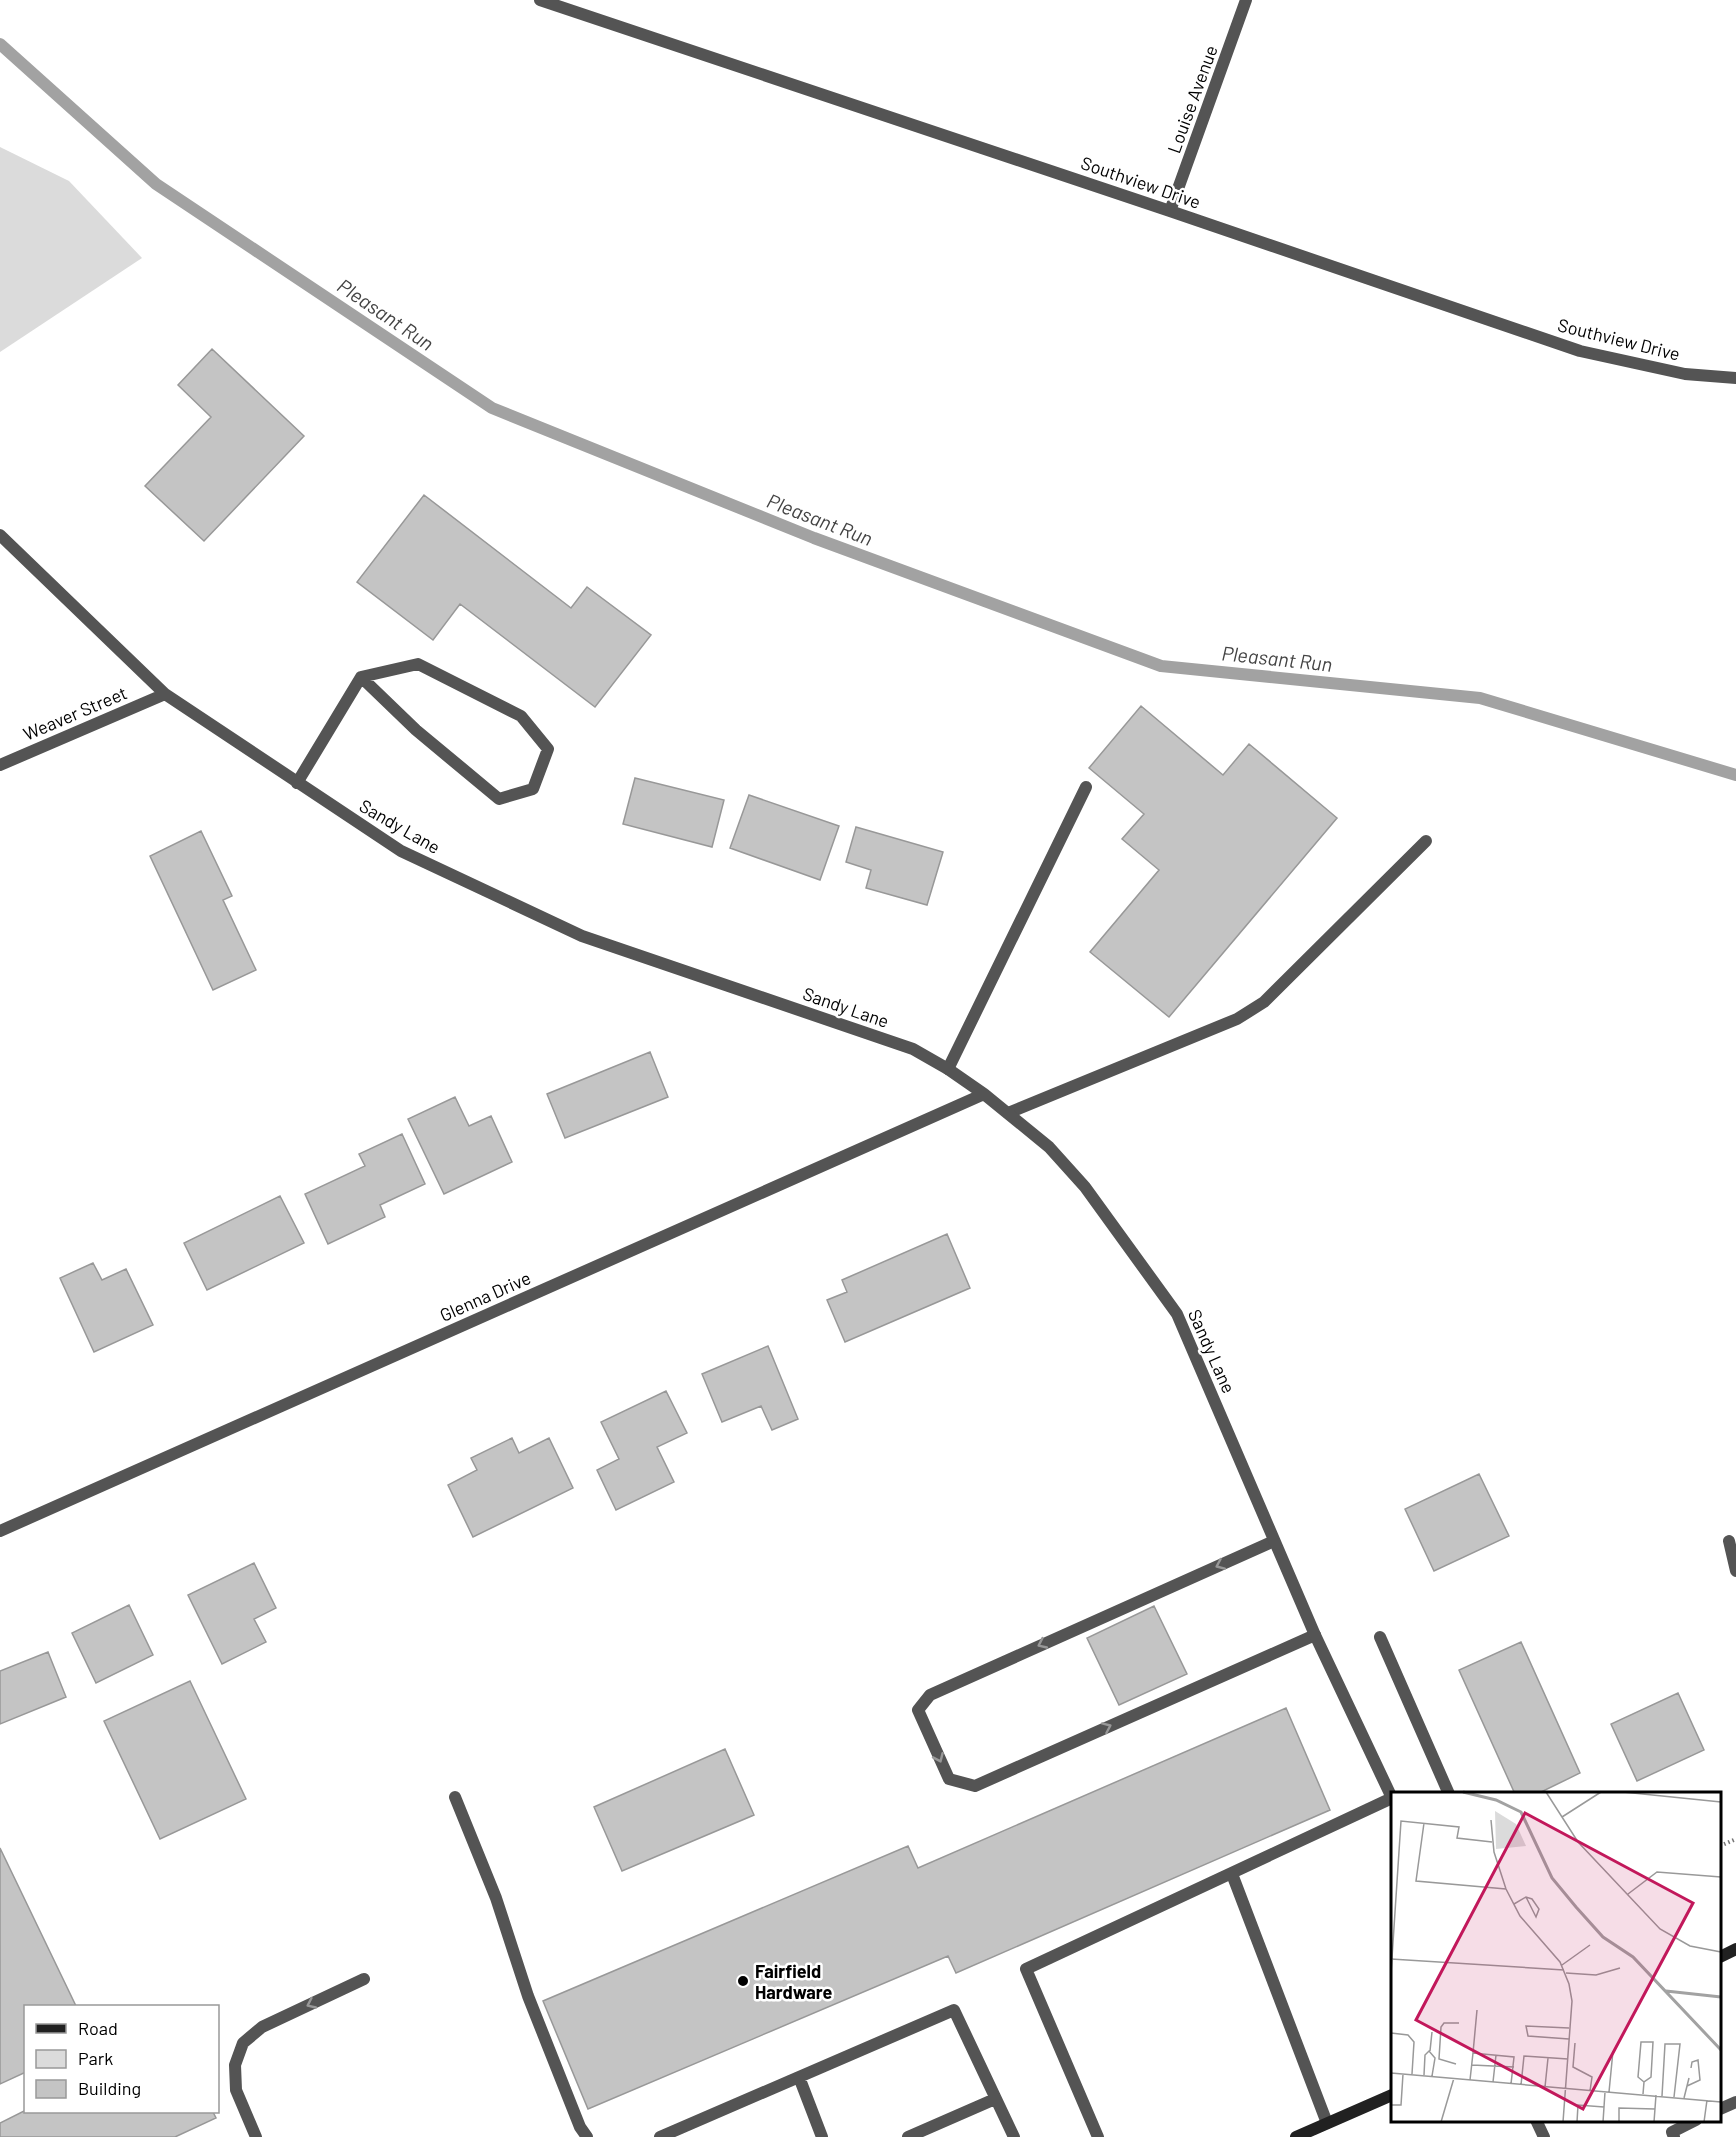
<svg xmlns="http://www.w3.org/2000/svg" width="1736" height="2137" viewBox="0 0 1736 2137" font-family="Barlow,sans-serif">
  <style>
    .green { fill: #dbdbdb }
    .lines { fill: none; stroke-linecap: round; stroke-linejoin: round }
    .stream { stroke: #a2a2a2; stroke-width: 12 }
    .building { fill: #c4c4c4; stroke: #989898; stroke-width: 1.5 }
    .path { stroke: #767676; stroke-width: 4; stroke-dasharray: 1.5 3; stroke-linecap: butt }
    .lane { stroke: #545454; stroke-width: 12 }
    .street { stroke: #545454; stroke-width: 12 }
    .secondary { stroke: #212121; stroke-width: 12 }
    .oneway { stroke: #989898 }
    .poi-dot { fill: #000; stroke: #fff; stroke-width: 2 }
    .labels { text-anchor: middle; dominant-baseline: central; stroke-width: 5; stroke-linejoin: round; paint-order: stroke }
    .street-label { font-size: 18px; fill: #000; stroke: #fff }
    .poi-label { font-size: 18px; font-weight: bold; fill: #000; stroke: #fff; text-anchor: start }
    .water-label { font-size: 20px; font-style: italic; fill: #434343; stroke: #fff }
    .inset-river { fill: none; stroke: #a2a2a2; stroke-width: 3 }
    .inset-road { fill: none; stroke: #999; stroke-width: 1.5 }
    .view { fill: #c2185b; fill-opacity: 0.15; stroke: #c2185b; stroke-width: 3 }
    .inset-edge { fill: none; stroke: #000; stroke-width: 3 }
  </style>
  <rect width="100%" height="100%" fill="#fff"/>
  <!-- green -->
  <path class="green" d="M 0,147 L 69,181 L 142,258 L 0,352 Z"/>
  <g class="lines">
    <!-- stream -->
    <path class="stream" d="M 0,44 L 156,184 L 492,408 L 814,538 L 1161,666 L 1480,698 L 1736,775"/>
  </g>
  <!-- building -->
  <path class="building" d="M 212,349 L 304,436 L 204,541 L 145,486 L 211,417 L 178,385 Z
    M 424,495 L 571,608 L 587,587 L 651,635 L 595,707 L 460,604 L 433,640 L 357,582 Z
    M 1141,706 L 1223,775 L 1249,744 L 1337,818 L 1169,1017 L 1090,952 L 1159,870 L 1122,839 L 1144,814 L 1089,768 Z
    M 635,778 L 724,800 L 712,847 L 623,824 Z
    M 749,795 L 839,826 L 820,880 L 730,848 Z
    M 856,827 L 943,852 L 927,905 L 866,888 L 871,870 L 846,862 Z
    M 201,831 L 232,896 L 223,900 L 256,970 L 213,990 L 150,856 Z
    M 650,1052 L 668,1097 L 565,1138 L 547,1094 Z
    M 455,1097 L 469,1126 L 491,1116 L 512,1162 L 444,1194 L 408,1119 Z
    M 402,1134 L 425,1184 L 380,1205 L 385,1217 L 328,1244 L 305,1194 L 365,1166 L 359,1154 Z
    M 280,1196 L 304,1243 L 207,1290 L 184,1243 Z
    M 947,1234 L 970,1288 L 845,1342 L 827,1300 L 847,1292 L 842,1280 Z
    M 93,1263 L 102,1280 L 126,1269 L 153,1325 L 94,1352 L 60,1278 Z
    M 768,1346 L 798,1419 L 772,1430 L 761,1406 L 722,1422 L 702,1374 Z
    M 666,1391 L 687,1433 L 657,1447 L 674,1482 L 616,1510 L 597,1470 L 619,1459 L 601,1422 Z
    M 512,1438 L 519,1453 L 549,1438 L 573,1488 L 473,1537 L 448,1485 L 477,1470 L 471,1458 Z
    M 1479,1474 L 1509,1536 L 1434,1571 L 1405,1509 Z
    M 254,1563 L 276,1608 L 254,1619 L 266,1642 L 222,1664 L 188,1595 Z
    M 129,1605 L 153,1655 L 96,1683 L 72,1633 Z
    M 1154,1606 L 1187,1674 L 1119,1705 L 1087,1638 Z
    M 1521,1642 L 1580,1773 L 1537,1794 L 1515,1794 L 1459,1670 Z
    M 48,1652 L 66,1697 L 0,1724 L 0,1671 Z
    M 190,1681 L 246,1799 L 160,1839 L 104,1721 Z
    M 1678,1693 L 1704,1750 L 1637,1781 L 1611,1724 Z
    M 1286,1708 L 1330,1810 L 956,1973 L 948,1956 L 588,2109 L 543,2001 L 908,1846 L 918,1868 Z
    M 725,1749 L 754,1815 L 622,1871 L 594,1807 Z
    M 0,1848 L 76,2006 L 26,2006 L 26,2072 L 0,2084 Z
    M 26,2110 L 213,2112 L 216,2118 L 175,2137 L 0,2137 L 0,2123 Z"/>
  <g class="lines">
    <!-- path -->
    <path class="path" d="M 1720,1846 L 1736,1839"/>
    <!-- lane -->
    <path class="lane" d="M 297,783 L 361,677 L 418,664 L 521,716 L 548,749 L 533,789 L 499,799 L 416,730 L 361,677
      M 948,1069 L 1086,787
      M 1008,1113 L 1237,1019 L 1264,1002 L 1426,841
      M 1274,1541 L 930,1695 L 918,1710 L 949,1779 L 975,1786 L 1315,1635
      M 1729,1541 L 1736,1571
      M 1380,1637 L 1449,1794
      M 455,1797 L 496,1898 L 528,1996 L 580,2127 L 587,2137
      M 1232,1874 L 1327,2123
      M 799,2077 L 822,2137
      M 1720,2109 L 1736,2102
      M 256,2137 L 236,2090 L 235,2065 L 243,2043 L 262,2027 L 364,1979
      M 660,2137 L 954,2010 L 1014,2137
      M 908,2137 L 995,2099
      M 1098,2137 L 1026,1969 L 1392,1798
      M 1674,2137 L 1672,2132 L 1696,2120"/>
    <!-- street -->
    <path class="street" d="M 540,0 L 1170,211 L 1580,351 L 1685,374 L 1736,378
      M 1170,211 L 1246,0
      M 0,535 L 165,694 L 401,851 L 582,936 L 913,1049 L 948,1069 L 984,1094 L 1049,1147 L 1085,1187 L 1177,1314 L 1315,1635 L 1392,1798
      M 0,765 L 165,694
      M 0,1531 L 984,1094
      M 1536,2120 L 1544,2137"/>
    <!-- secondary -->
    <path class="secondary" d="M 1720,1957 L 1736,1949
      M 1296,2137 L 1392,2095"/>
  </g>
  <!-- one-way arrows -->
  <defs><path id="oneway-chevron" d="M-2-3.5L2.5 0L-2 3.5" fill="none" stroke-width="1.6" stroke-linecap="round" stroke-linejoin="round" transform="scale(1.5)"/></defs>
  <g class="oneway">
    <use href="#oneway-chevron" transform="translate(1220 1565) rotate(156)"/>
    <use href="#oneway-chevron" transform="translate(1042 1644) rotate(155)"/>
    <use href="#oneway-chevron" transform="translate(1107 1727) rotate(-24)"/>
    <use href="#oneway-chevron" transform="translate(939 1758) rotate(66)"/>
    <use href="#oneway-chevron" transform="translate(311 2004) rotate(155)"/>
  </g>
  <!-- markers -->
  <circle class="poi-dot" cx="743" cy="1981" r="6"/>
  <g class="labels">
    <!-- street labels -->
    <g class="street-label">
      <text transform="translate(1192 99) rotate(-70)">Louise Avenue</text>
      <text transform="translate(1141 182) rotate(19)">Southview Drive</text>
      <text transform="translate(1619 339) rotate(14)">Southview Drive</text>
      <text transform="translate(75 713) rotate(-23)">Weaver Street</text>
      <text transform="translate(400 826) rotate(30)">Sandy Lane</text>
      <text transform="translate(846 1007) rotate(19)">Sandy Lane</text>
      <text transform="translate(485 1296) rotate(-24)">Glenna Drive</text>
      <text transform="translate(1212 1351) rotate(66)">Sandy Lane</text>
    </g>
    <!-- poi labels -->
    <g class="poi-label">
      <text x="755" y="1971">Fairfield<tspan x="755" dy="21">Hardware</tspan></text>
    </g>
    <!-- water labels -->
    <g class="water-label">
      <text transform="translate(386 314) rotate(34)">Pleasant Run</text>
      <text transform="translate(820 519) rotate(21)">Pleasant Run</text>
      <text transform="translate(1277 658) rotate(6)">Pleasant Run</text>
    </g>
  </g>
  <!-- overview -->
  <g transform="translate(1391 1792)">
    <rect width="330" height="330" fill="#fff"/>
    <path d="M 104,19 L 125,32 L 135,54 L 105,57 Z" fill="#dbdbdb"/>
    <path class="inset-river" d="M 72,0 L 105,8 L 130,20 L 161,86 L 185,115 L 212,145 L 242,165 L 330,258M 275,199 L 330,205"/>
    <path class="inset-road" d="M 155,0 L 187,50 L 269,137 L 299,154 L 330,160M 232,0 L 330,10M 171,25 L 210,0M 100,28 L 103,60 L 115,97 L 129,124 L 169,170 L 178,192 L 181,209 L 172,330M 33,31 L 25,89 L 115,97M 237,102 L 266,80 L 330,85M 123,112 L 135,105 L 141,107 L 148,117 L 145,125 L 135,105M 0,167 L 173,178M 171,173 L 199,153M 0,181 L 10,29 L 68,35 L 66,46 L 101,50M 175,181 L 205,183 L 229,176M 0,241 L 17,243 L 23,250 L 21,282M 178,247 L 137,244 L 135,234 L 178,236M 184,251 L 182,275 L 201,285 L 199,299M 39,259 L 41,240M 82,261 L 86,218M 65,272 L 48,267 L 50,235 L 53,231 L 68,231M 81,273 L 123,275M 0,281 L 330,310M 33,283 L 34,263 L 38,259 L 44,266 L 41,284M 79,288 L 82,261 L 123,265 L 120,292M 102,290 L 105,263M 130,293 L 133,264 L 177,267M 296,294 L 309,288 L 307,268 L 301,270 L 300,276M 154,295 L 157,266M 218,300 L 222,259M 252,302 L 253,290 L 260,285 L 262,250 L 250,250 L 247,285 L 253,290M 271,304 L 274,252 L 289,252 L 283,305M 293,306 L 298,286M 0,313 L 10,313 L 12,282M 50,330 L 63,286M 186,330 L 187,313 L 213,315M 212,330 L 214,300M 228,330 L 228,316 L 264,317M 263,330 L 265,303M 313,330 L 316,308"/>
    <path class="view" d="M 134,21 L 302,111 L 192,317 L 25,228 Z"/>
    <rect width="330" height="330" class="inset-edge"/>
  </g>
  <!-- legend -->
  <rect x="24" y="2005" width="195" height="108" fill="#ffffff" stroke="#999999" stroke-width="1.5"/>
  <rect x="36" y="2024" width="30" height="9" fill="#212121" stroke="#999999" stroke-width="1.5"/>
  <text x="78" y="2035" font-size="18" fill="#000000">Road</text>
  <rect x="36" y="2050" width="30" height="18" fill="#dbdbdb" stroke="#999999" stroke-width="1.5"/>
  <text x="78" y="2065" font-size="18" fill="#000000">Park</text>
  <rect x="36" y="2080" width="30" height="18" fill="#c4c4c4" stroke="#999999" stroke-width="1.5"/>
  <text x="78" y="2095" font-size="18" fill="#000000">Building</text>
</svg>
